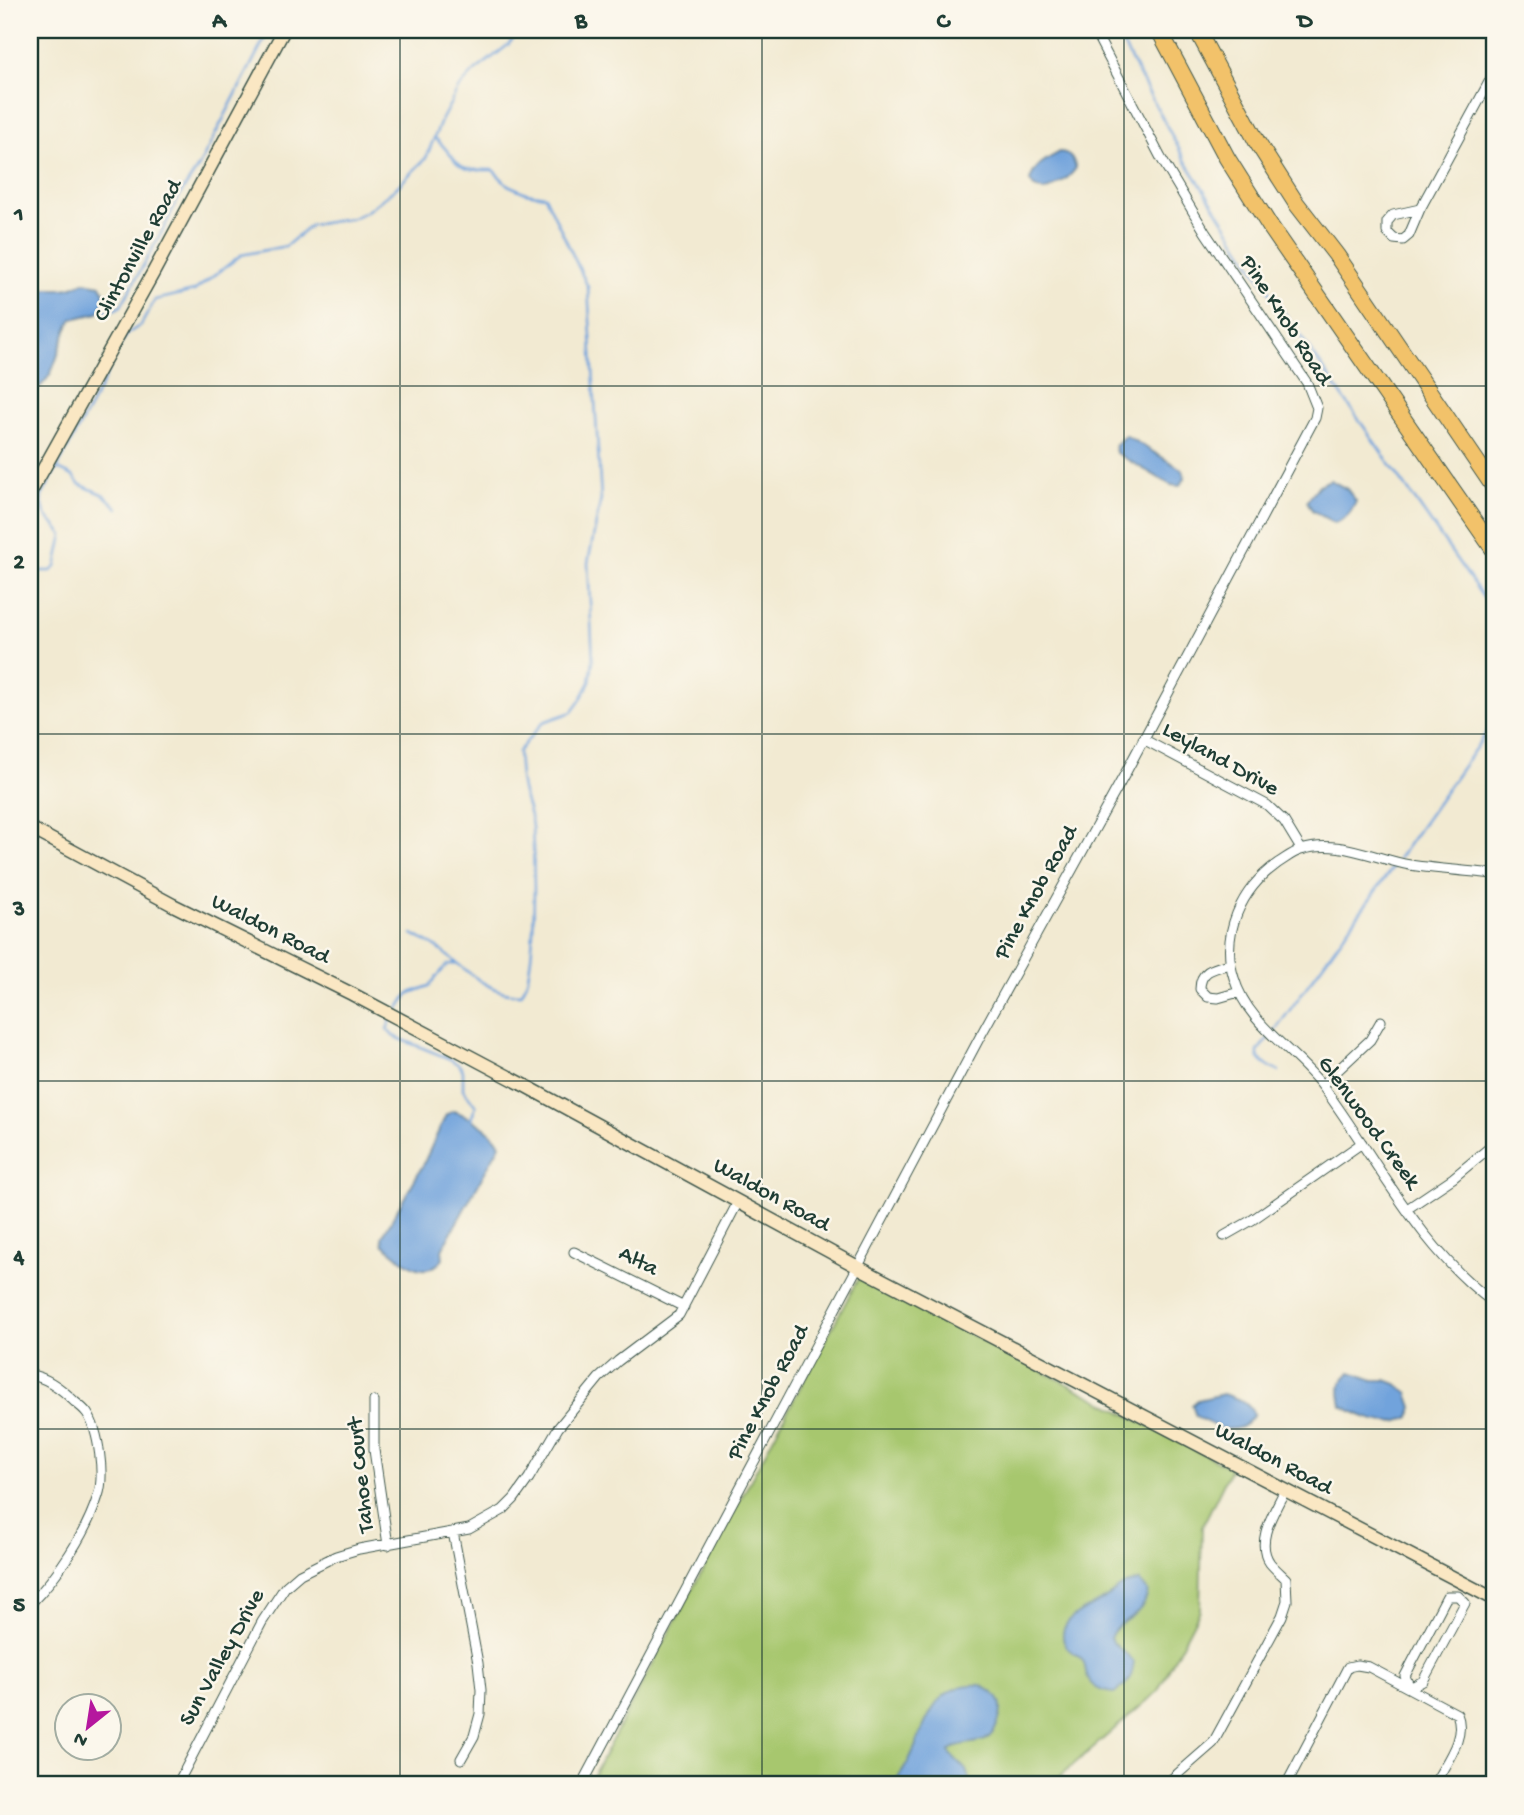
<svg xmlns="http://www.w3.org/2000/svg" width="1524" height="1815" viewBox="0 0 1524 1815" font-family="'Gochi Hand',sans-serif">
  <style>
    .green { fill: #a7c76e; stroke: #638251; stroke-width: 2 }
    .water { fill: #71a3dc; stroke: #487088; stroke-width: 2 }
    .lines { fill: none; stroke-linecap: round; stroke-linejoin: round }
    .stream { stroke: #71a3dc; stroke-width: 2.5 }
    .street-casing { stroke: #3f574c; stroke-width: 11 }
    .secondary-casing { stroke: #3f574c; stroke-width: 15 }
    .highway-casing { stroke: #3f574c; stroke-width: 18 }
    .street { stroke: #fff; stroke-width: 9 }
    .secondary { stroke: #fae7c3; stroke-width: 12 }
    .highway { stroke: #f2c26a; stroke-width: 16 }
    .grid { fill: none; stroke: #1f3d34; stroke-width: 2; stroke-opacity: 0.55 }
    .labels { text-anchor: middle; dominant-baseline: central; stroke-width: 5; stroke-linejoin: round; paint-order: stroke }
    .street-label { font-size: 23px; fill: #1f3d34; stroke: #fbf7ec }
    .neatline { fill: none; stroke: #1f3d34; stroke-width: 2.5 }
    .grid-label { font-size: 23px; text-anchor: middle; font-weight: bold; fill: #1f3d34 }
  </style>
  <rect width="100%" height="100%" fill="#fbf7ec"/>
  <filter id="ink" filterUnits="userSpaceOnUse"><feTurbulence type="fractalNoise" baseFrequency=".0143" numOctaves="2"/><feDisplacementMap in="SourceGraphic" scale="14" xChannelSelector="R" yChannelSelector="G"/><feConvolveMatrix kernelMatrix="1 2 1 2 8 2 1 2 1" color-interpolation-filters="sRGB"/></filter>
  <filter id="wash" filterUnits="userSpaceOnUse"><feTurbulence type="fractalNoise" baseFrequency=".00686" numOctaves="4" result="noise"/><feDisplacementMap in="SourceGraphic" scale="28" xChannelSelector="R" yChannelSelector="G"/><feGaussianBlur stdDeviation="1.57" result="paint"/><feColorMatrix in="noise" values="0 0 0 0 0 0 0 0 0 0 0 0 0 0 0 0 0 1.4 0 .05"/><feComposite in="paint" operator="in"/></filter>
  <g filter="url(#wash)">
    <rect width="100%" height="100%" fill="#f2ead2"/>
    <!-- green -->
    <path class="green" d="M 859,1277 L 1231,1468 L 1202,1527 L 1200,1610 L 1157,1692 L 1050,1785 L 588,1785 Z"/>
    <!-- water -->
    <path class="water" d="M 1060,152 C 1071,153 1073,159 1076,168 C 1068,180 1057,186 1044,191 L 1034,187 L 1030,181 C 1034,165 1047,159 1060,152 Z
      M 84,282 L 101,285 C 107,296 104,303 98,313 L 72,319 C 56,343 60,379 30,393 L 30,307 C 37,284 42,290 61,289 C 70,289 76,286 84,282 Z
      M 1125,435 L 1183,470 L 1185,478 L 1179,486 L 1171,485 L 1116,453 L 1115,446 Z
      M 1330,480 L 1347,489 L 1356,501 C 1351,513 1346,519 1334,523 L 1312,510 L 1307,501 L 1319,485 Z
      M 453,1111 C 466,1114 496,1133 500,1145 L 442,1249 L 443,1259 C 423,1283 401,1259 383,1244 L 382,1237 L 423,1165 L 446,1115 Z
      M 1351,1372 L 1373,1380 L 1386,1380 L 1396,1384 L 1408,1393 L 1413,1407 L 1410,1417 C 1387,1429 1362,1417 1342,1406 C 1339,1390 1338,1382 1351,1372 Z
      M 1223,1394 C 1236,1398 1247,1401 1254,1414 C 1240,1439 1215,1428 1196,1416 L 1192,1405 L 1198,1400 Z
      M 1139,1581 L 1148,1591 C 1144,1619 1118,1617 1110,1638 C 1115,1648 1127,1652 1134,1662 C 1132,1678 1128,1685 1114,1693 C 1100,1692 1088,1686 1086,1672 C 1085,1668 1085,1664 1083,1661 C 1077,1653 1068,1653 1064,1642 C 1056,1616 1092,1609 1106,1598 C 1120,1589 1121,1584 1139,1581 Z
      M 981,1685 C 987,1689 996,1693 999,1700 C 1005,1711 996,1734 985,1740 C 973,1745 956,1742 949,1752 L 966,1770 L 971,1785 L 891,1785 C 925,1756 920,1679 981,1685 Z"/>
    <g class="lines">
      <!-- stream -->
      <path class="stream" d="M 1115,30 L 1185,160 L 1262,281 L 1494,613
        M 100,308 C 107,312 115,310 121,306 L 166,224 L 178,198 L 199,166 L 269,30
        M 56,468 L 73,476 L 79,484 L 104,495 L 118,508
        M 30,565 L 37,571 L 51,571 L 56,567 L 63,535 L 45,514 L 41,498 L 102,384 L 117,350 L 127,334 L 141,325 L 155,300 L 194,291 L 241,255 L 286,246 L 311,225 L 353,218 L 367,211 L 395,189 L 426,158 L 441,121 L 458,89 L 475,71 L 508,45 L 520,30
        M 1398,859 L 1494,722
        M 412,934 C 420,939 428,942 436,947 C 462,965 487,995 521,994 C 538,973 534,857 532,827 C 531,812 523,799 521,784 C 519,774 519,762 518,752 L 543,722 L 572,712 L 580,701 L 590,682 L 593,660 L 588,563 L 601,499 L 588,287 L 545,196 L 526,193 L 508,185 L 493,170 C 449,171 463,163 435,138
        M 397,1011 L 408,994 L 429,986 L 447,965 L 456,963
        M 391,1020 L 387,1029 L 393,1036 L 450,1059 L 459,1065 L 463,1071 L 463,1089 L 476,1106 L 471,1119
        M 1274,1032 L 1395,864
        M 1270,1037 C 1267,1041 1259,1047 1258,1052 C 1256,1061 1272,1069 1279,1071"/>
    </g>
  </g>
  <g filter="url(#ink)">
    <g class="lines">
      <!-- street casing -->
      <g class="street-casing">
        <path id="street" d="M 1420,209 L 1393,215 L 1387,222 L 1387,232 L 1394,239 L 1403,240 L 1409,235 L 1420,209 L 1494,73
          M 1143,739 L 1267,805 L 1284,821 L 1301,849
          M 1494,874 C 1466,871 1438,869 1410,865 C 1375,859 1337,838 1301,850 C 1293,852 1285,859 1278,863 C 1241,889 1220,934 1234,978 C 1248,1026 1296,1050 1324,1088 C 1378,1161 1419,1248 1494,1303
          M 1230,964 C 1214,968 1200,970 1200,989 L 1208,997 L 1218,998 L 1239,992
          M 1322,1085 L 1370,1040 L 1381,1021
          M 1407,1209 L 1453,1178 L 1494,1144
          M 1224,1236 L 1252,1220 L 1362,1143
          M 574,1252 L 684,1307
          M 30,1375 C 47,1377 63,1390 75,1402 C 79,1405 84,1409 87,1413 C 99,1431 105,1476 98,1496 C 86,1534 57,1577 30,1604
          M 374,1401 L 374,1450 L 388,1545
          M 453,1532 L 478,1663 L 481,1690 L 480,1714 L 474,1736 L 461,1759
          M 1447,1596 L 1458,1596 L 1465,1603 L 1423,1681 L 1410,1688 L 1405,1676 Z
          M 177,1785 L 262,1622 L 285,1587 L 300,1574 L 336,1556 L 359,1549 L 469,1529 L 503,1510 L 514,1499 L 529,1478 L 558,1428 L 599,1378 L 618,1361 L 679,1315 L 738,1202
          M 582,1785 L 982,1033 L 1125,774 L 1315,418 L 1317,408 L 1307,383 L 1205,232 L 1161,158 L 1094,30
          M 1165,1785 L 1213,1743 L 1282,1616 L 1287,1601 L 1286,1579 C 1281,1574 1275,1569 1270,1563 C 1254,1541 1275,1511 1285,1490
          M 1286,1785 L 1348,1667 L 1357,1665 L 1369,1667 L 1457,1714 C 1467,1738 1445,1763 1434,1785"/>
      </g>
      <!-- secondary casing -->
      <g class="secondary-casing">
        <path id="secondary" d="M 30,493 L 153,273 L 284,30
          M 30,828 L 173,905 L 352,994 L 522,1084 L 858,1267 L 1494,1599"/>
      </g>
      <!-- highway casing -->
      <g class="highway-casing">
        <path id="highway" d="M 1159,30 L 1227,158 L 1271,228 L 1494,550
          M 1197,30 L 1257,142 L 1296,203 L 1337,256 L 1494,487"/>
      </g>
      <!-- street -->
      <use href="#street" class="street"/>
      <!-- secondary -->
      <use href="#secondary" class="secondary"/>
      <!-- highway -->
      <use href="#highway" class="highway"/>
    </g>
  </g>
  <!-- grid -->
  <path class="grid" d="M 400,30 L 400,1785M 762,30 L 762,1785M 1124,30 L 1124,1785M 30,386 L 1494,386M 30,734 L 1494,734M 30,1081 L 1494,1081M 30,1429 L 1494,1429"/>
  <g class="labels">
    <!-- street labels -->
    <g class="street-label">
      <text transform="translate(139 251) rotate(-61)">Clintonville Road</text>
      <text transform="translate(1285 321) rotate(57)">Pine Knob Road</text>
      <text transform="translate(1220 760) rotate(29)">Leyland Drive</text>
      <text transform="translate(1037 893) rotate(-61)">Pine Knob Road</text>
      <text transform="translate(270 930) rotate(27)">Waldon Road</text>
      <text transform="translate(1368 1123) rotate(54)">Glenwood Creek</text>
      <text transform="translate(771 1196) rotate(29)">Waldon Road</text>
      <text transform="translate(638 1262) rotate(27)">Alta</text>
      <text transform="translate(769 1393) rotate(-62)">Pine Knob Road</text>
      <text transform="translate(1273 1460) rotate(28)">Waldon Road</text>
      <text transform="translate(362 1475) rotate(-96)">Tahoe Court</text>
      <text transform="translate(223 1658) rotate(-61)">Sun Valley Drive</text>
    </g>
  </g>
  <!-- margin -->
  <rect width="1524" height="1815" fill="none" stroke="#fbf7ec" stroke-width="77"/>
  <!-- north arrow -->
  <g transform="translate(88 1727) rotate(210)"><circle r="33" fill="#fbf7ec" stroke="#a3ada2" stroke-width="2"/>
  <path d="M0-5L12 26L0 18L-12 26Z" fill="#b5179e"/>
  <text y="-10" font-size="19" font-weight="bold" text-anchor="middle" fill="#1f3d34">N</text>
  </g>
  <rect x="38" y="38" width="1448" height="1738" class="neatline"/>
  <g class="grid-label">
    <text x="219" y="27">A</text>
    <text x="581" y="27">B</text>
    <text x="943" y="27">C</text>
    <text x="1305" y="27">D</text>
    <text x="19" y="220">1</text>
    <text x="19" y="568">2</text>
    <text x="19" y="915">3</text>
    <text x="19" y="1263">4</text>
    <text x="19" y="1611">5</text>
  </g>
</svg>
